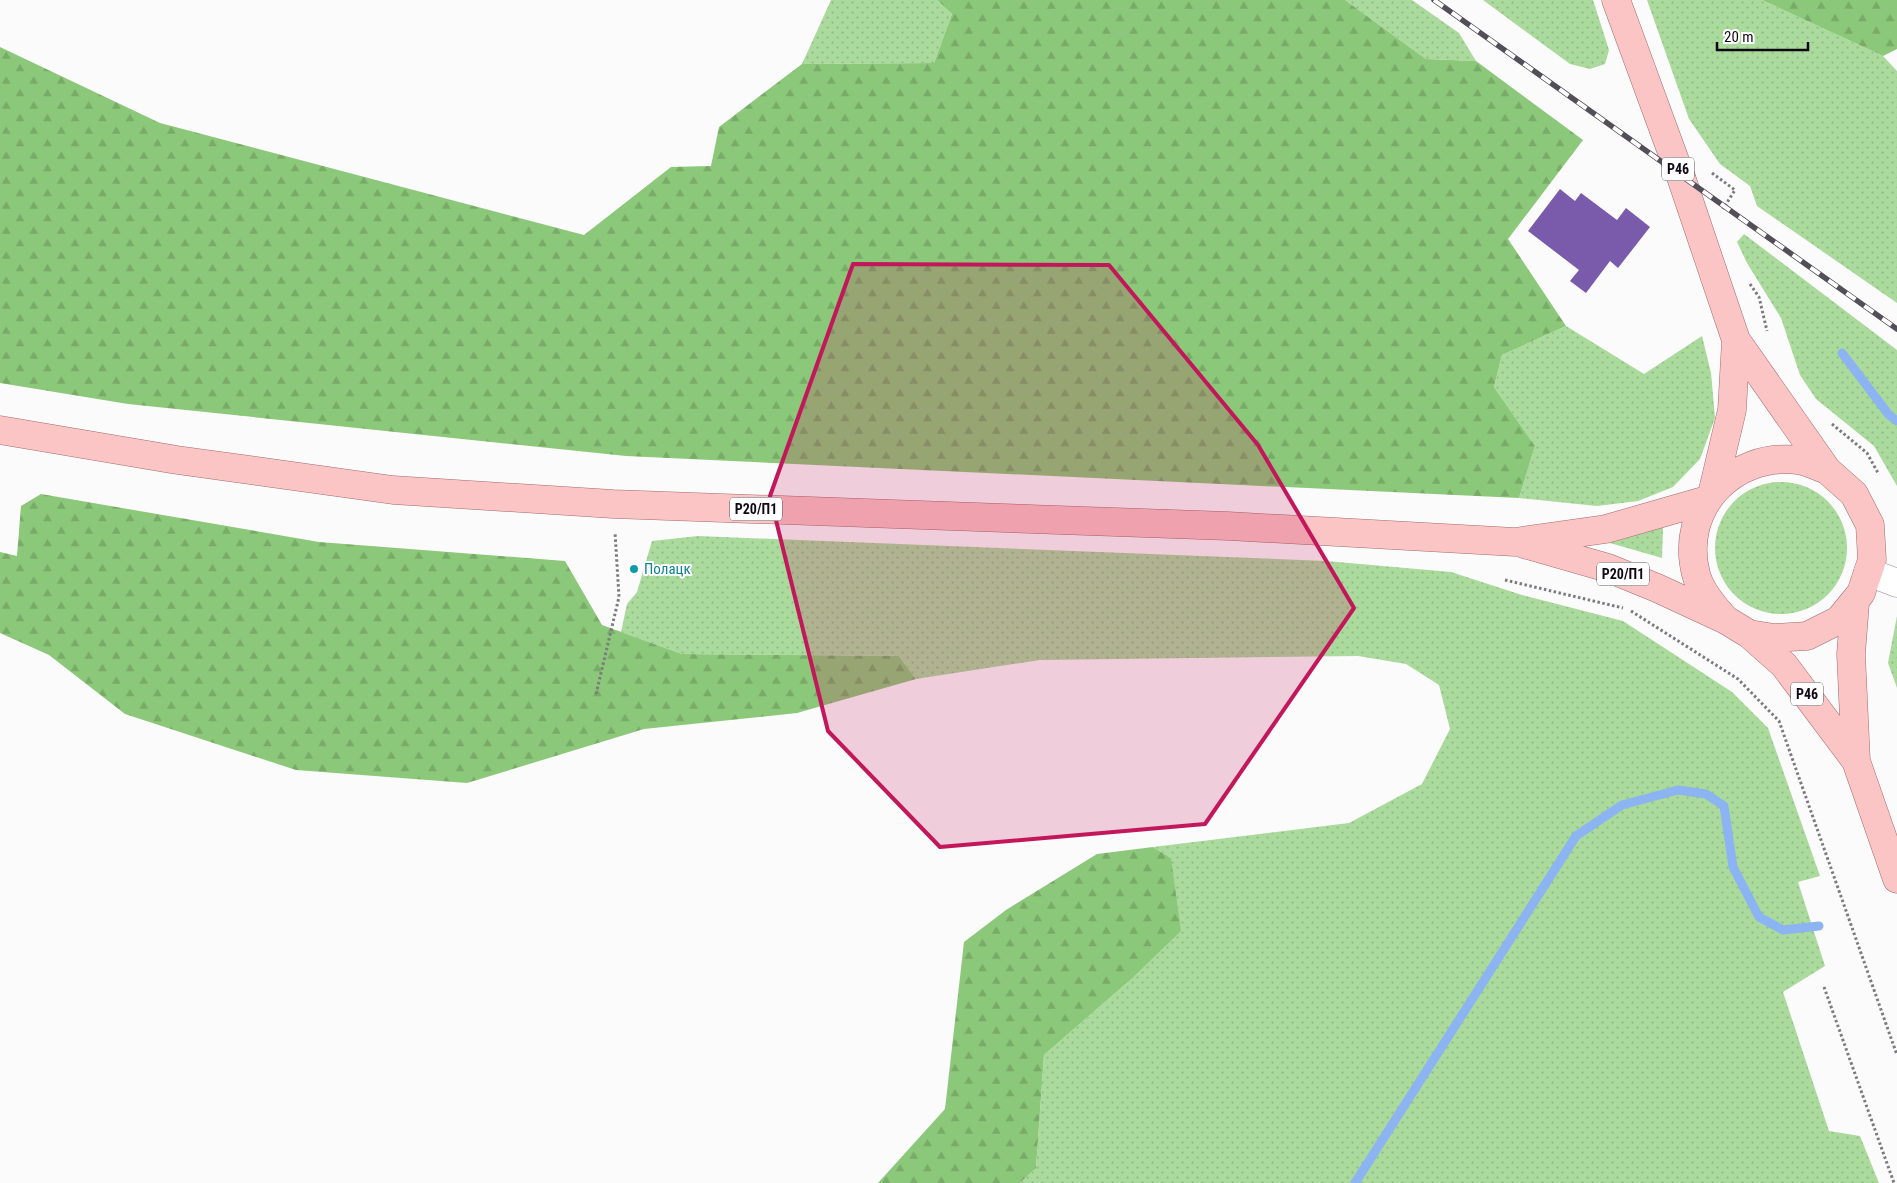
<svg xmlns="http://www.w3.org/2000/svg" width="1897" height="1183" viewBox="0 0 1897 1183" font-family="'Roboto Condensed',sans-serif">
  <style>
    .grass { fill: url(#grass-dots) }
    .forest { fill: url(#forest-firs) }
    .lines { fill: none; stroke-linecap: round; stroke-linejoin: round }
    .stream { stroke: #8cb4f2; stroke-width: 9 }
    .building { fill: #795aab }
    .minor-casing { stroke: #9489aa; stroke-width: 29 }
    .major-casing { stroke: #a56a6d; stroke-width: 29 }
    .path { stroke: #7c797f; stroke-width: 3; stroke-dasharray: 2.5 2.5; stroke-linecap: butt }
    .minor { stroke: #fff; stroke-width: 28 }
    .major { stroke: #fac5c4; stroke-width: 28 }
    .rail-casing { stroke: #534f58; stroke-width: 5.5 }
    .rail { stroke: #fff; stroke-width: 4; stroke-dasharray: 11; stroke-linecap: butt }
    .marked { fill: #c2185b; fill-opacity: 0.2; stroke: #c2185b; stroke-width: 4; stroke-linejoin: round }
    .culture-dot { fill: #0f9aa8; stroke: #fff; stroke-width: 2 }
    .labels { text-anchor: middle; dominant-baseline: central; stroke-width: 4; stroke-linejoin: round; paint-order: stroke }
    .shield { fill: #fff; stroke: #56535b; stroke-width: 1 }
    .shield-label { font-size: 14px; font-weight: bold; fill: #0e0915 }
    .culture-label { font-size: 15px; fill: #0d838f; stroke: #fff; text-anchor: start }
  </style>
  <defs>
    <pattern id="grass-dots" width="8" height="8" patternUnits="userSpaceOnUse" patternTransform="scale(1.25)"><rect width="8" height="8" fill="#abda9d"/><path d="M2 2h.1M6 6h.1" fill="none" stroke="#92ba86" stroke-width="1.8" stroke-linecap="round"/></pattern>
    <pattern id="forest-firs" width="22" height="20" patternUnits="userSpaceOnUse" patternTransform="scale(1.25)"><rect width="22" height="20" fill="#8cc879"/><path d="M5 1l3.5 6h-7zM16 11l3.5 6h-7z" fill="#78aa68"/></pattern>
  </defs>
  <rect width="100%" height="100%" fill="#fbfbfb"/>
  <!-- grass -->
  <path class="grass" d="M 831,0 L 937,0 L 952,14 L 934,63 L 802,64 Z
    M 1345,0 L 1412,0 L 1459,33 L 1476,61 L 1426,59 Z
    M 1483,0 L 1593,0 L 1609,50 L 1605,64 L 1590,69 L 1570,64 Z
    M 1647,0 L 1762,0 L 1883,56 L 1897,71 L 1897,303 L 1757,206 L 1750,186 L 1720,164 L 1689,119 Z
    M 1744,234 L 1897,350 L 1897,486 L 1874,446 L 1816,399 L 1800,375 L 1781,318 L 1747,263 L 1737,242 Z
    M 1566,326 L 1644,374 L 1702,336 L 1711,373 L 1715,418 L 1700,459 L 1673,487 L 1638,501 L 1597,506 L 1519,498 L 1535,446 L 1494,387 L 1502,355 Z
    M1715 548a66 66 0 1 1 132 0a66 66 0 1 1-132 0Z
    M 1663,527 L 1662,558 L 1610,543 Z
    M 698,536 L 1326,561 L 1451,572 L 1522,595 L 1623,621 L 1732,692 L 1768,728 L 1820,876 L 1798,882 L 1825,966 L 1783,992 L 1829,1131 L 1860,1136 L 1879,1183 L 1020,1183 L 1036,1168 L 1044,1055 L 1128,982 L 1171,858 L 1153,847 L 1349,823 L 1422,784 L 1450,729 L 1439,685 L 1406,664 L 1358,656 L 1040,660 L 916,679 L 899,656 L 682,654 L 621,632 L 627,604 L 637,592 L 652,541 Z
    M 1897,616 L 1897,688 L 1888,663 Z"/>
  <!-- forest -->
  <path class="forest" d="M 937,0 L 1345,0 L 1426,59 L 1476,61 L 1583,140 L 1508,239 L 1566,326 L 1502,355 L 1494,387 L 1535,446 L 1519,498 L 626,456 L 128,404 L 0,383 L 0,47 L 160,123 L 584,235 L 671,167 L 711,166 L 719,127 L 802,64 L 934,63 L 952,14 Z
    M 1762,0 L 1897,0 L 1897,49 L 1883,56 Z
    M 41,494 L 319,542 L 565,561 L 602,625 L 682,654 L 899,656 L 916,679 L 797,713 L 644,729 L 467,783 L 296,770 L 125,714 L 49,655 L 0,633 L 0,552 L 17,556 L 21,506 Z
    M 1153,847 L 1171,858 L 1181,931 L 1128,982 L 1044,1055 L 1036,1168 L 1020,1183 L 878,1183 L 945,1109 L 964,942 L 1006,910 L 1097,854 Z"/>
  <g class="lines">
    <!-- stream -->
    <path class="stream" d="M 1842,353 L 1889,415 L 1897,421
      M 1355,1183 L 1576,836 L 1622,805 L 1678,790 L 1706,794 L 1724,806 L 1733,867 L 1759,917 L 1783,930 L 1819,926"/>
  </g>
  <!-- building -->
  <path class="building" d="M 1560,189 L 1575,201 L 1581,193 L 1617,220 L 1626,208 L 1650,227 L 1618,268 L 1610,261 L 1586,293 L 1570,281 L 1579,270 L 1528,231 Z"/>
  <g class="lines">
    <!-- minor casing -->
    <g class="minor-casing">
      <path id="minor" d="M 1868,572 L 1897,583"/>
    </g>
    <!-- major casing -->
    <g class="major-casing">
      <path id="major" d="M 1616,0 L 1681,177 L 1736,340 L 1827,470 L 1854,494 L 1870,525 L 1872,560 L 1861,593 L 1839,620 L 1807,636 L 1774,638 L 1749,634
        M 0,430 L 177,460 L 393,490 L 613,504 L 1228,526 L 1515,542 L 1606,529 L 1707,500
        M 1713,490 L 1732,410 L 1736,340
        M 1524,544 L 1608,568 L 1657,588 L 1726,620 L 1749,634 L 1784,665 L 1856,761 L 1897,879
        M 1855,603 L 1851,654 L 1856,761
        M 1725,619 C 1714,607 1700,591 1696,574 C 1679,509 1732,452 1798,460 C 1807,461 1818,467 1827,470"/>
    </g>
    <!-- path -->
    <path class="path" d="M 1712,173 L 1735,190 L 1723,209
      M 1750,284 L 1759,297 L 1767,331
      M 1832,424 L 1867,453 L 1878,473
      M 1505,580 L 1623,608
      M 1631,611 L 1738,679 L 1779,721 L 1897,1055
      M 596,694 L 619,597 L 615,532
      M 1824,987 L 1894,1183"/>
    <!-- minor -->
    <use href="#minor" class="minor"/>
    <!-- major -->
    <use href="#major" class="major"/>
    <!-- rail casing -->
    <g class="rail-casing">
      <path id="rail" d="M 1434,0 L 1897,329"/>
    </g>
    <!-- rail -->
    <use href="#rail" class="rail"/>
  </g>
  <!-- marked area -->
  <path class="marked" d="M 853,264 L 1109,265 L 1258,445 L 1354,608 L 1205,824 L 940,847 L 828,731 L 770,496 Z"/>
  <!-- markers -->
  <circle class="culture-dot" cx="634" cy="569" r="5"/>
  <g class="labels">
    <!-- shield labels -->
    <g class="shield">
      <rect x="1662" y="157.5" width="32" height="23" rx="4"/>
      <rect x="730" y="497.5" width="52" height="23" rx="4"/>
      <rect x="1597" y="562.5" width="52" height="23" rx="4"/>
      <rect x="1791" y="682.5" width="32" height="23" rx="4"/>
    </g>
    <g class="shield-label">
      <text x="1678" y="169">Р46</text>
      <text x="756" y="509">Р20/П1</text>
      <text x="1623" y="574">Р20/П1</text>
      <text x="1807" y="694">Р46</text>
    </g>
    <!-- culture labels -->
    <g class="culture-label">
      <text x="644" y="569">Полацк</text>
    </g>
  </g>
  <!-- scale -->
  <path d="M1717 42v8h91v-8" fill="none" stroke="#0e0915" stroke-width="2.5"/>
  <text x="1724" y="42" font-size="15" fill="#0e0915" stroke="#ffffff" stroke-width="4" paint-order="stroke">20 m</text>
</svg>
